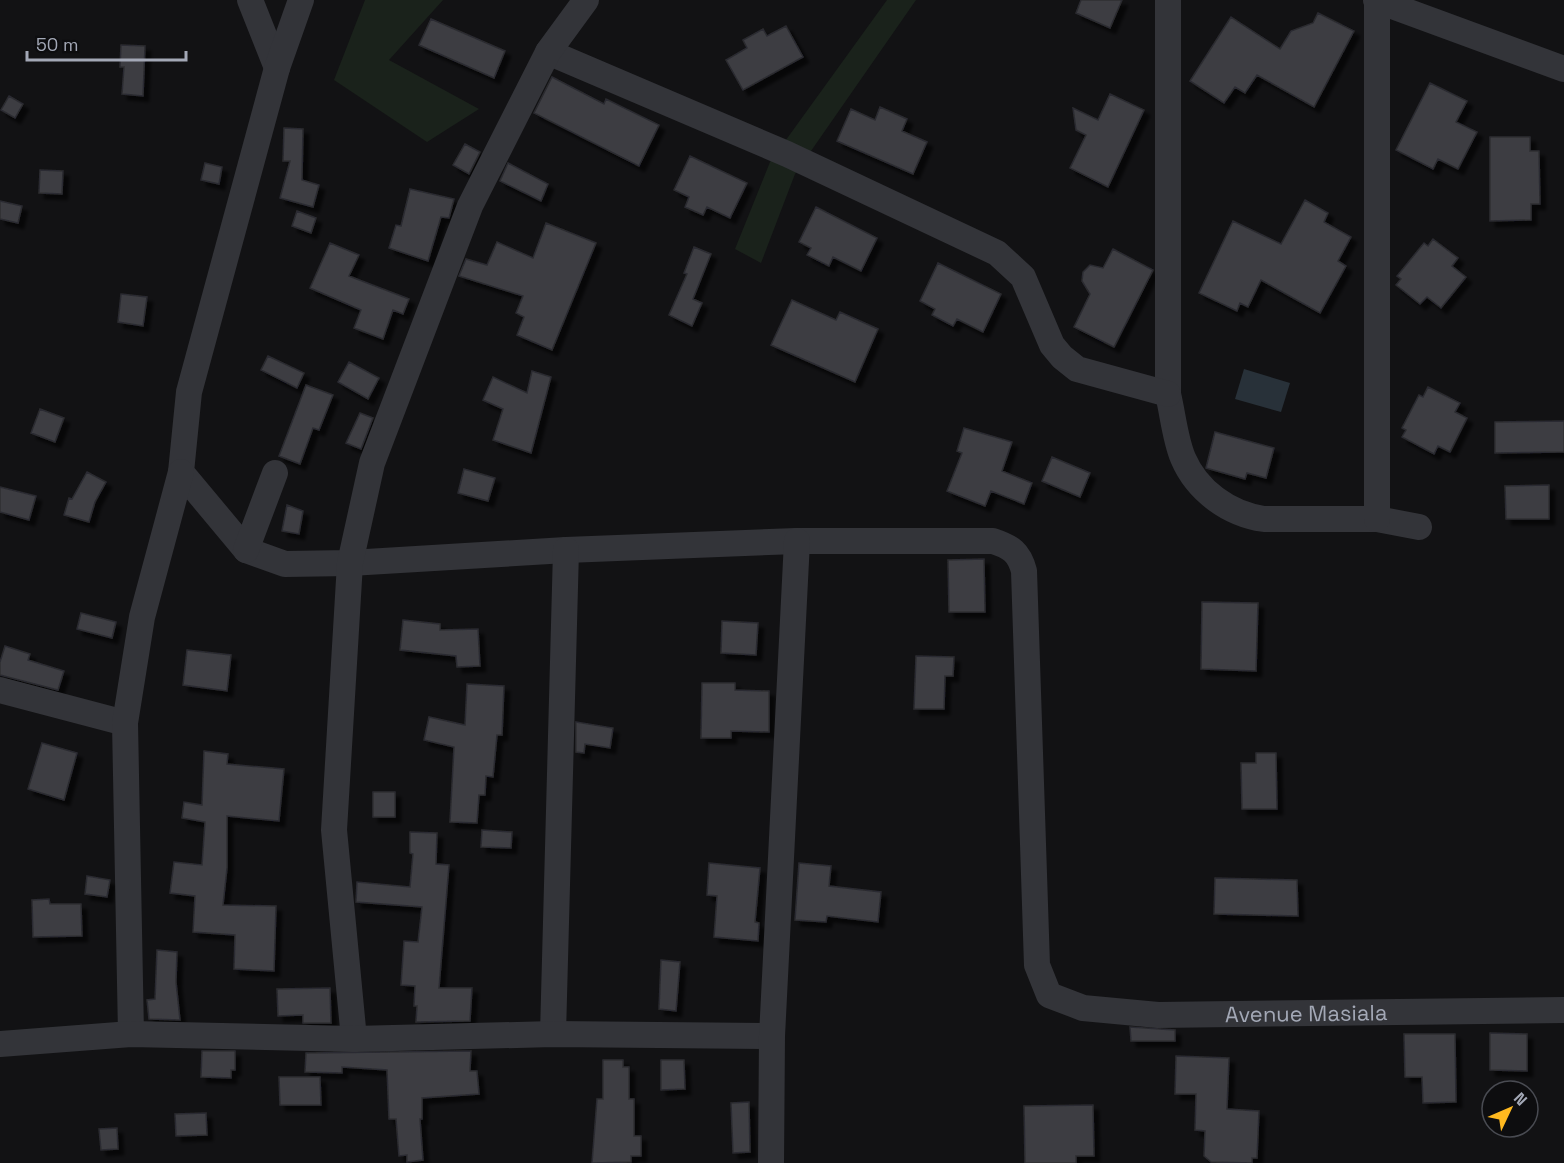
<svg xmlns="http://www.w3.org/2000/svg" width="1564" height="1163" viewBox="0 0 1564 1163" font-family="'Space Grotesk',sans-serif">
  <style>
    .green { fill: #1a221b }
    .water { fill: #283139 }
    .building { fill: #3c3d42; stroke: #2c2c30; stroke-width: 1.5; filter: url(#shadow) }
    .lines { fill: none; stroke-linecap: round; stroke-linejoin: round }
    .minor { stroke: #333439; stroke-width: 26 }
    .labels { text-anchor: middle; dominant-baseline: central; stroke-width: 5; stroke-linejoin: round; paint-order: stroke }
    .street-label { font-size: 22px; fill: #a3a8b6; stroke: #0d0d0f }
  </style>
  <defs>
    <filter id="shadow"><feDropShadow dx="5.5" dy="5.5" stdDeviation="1.5" flood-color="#0009"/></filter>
  </defs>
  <rect width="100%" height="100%" fill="#121214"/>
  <!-- green -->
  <path class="green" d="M 365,0 L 443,0 L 389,60 L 479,109 L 427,142 L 334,80 Z
    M 887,0 L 916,0 L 795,174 L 761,263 L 735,249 L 770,162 Z"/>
  <!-- water -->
  <path class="water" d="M 1244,369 L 1290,383 L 1281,412 L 1235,399 Z"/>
  <!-- building -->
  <path class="building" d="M 1081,0 L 1122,0 L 1110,28 L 1076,13 Z
    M 1318,13 L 1354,31 L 1314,107 L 1257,75 L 1245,93 L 1235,87 L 1224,103 L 1190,81 L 1231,17 L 1280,49 L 1291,31 L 1313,23 Z
    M 431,19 L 505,51 L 494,78 L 419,45 Z
    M 786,26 L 803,57 L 743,90 L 726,60 L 747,48 L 743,40 L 763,29 L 767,36 Z
    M 121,45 L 145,46 L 143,96 L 122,94 L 124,67 L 120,67 Z
    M 552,77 L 604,104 L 606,99 L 659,125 L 639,166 L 534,113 Z
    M 1430,83 L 1467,101 L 1456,122 L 1477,132 L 1458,169 L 1438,159 L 1433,169 L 1396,150 Z
    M 1110,94 L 1144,110 L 1108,187 L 1070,168 L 1086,135 L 1076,130 L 1073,108 L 1098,120 Z
    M 9,96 L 23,104 L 15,118 L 1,110 Z
    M 880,107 L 907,119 L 902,131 L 927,142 L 913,174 L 837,141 L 851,109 L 875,120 Z
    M 284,128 L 303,129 L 302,180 L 319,185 L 313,207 L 280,198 L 290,161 L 283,161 Z
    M 1490,137 L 1530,137 L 1530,151 L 1539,151 L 1540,204 L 1531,204 L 1531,220 L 1490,221 Z
    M 465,144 L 480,152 L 469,174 L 453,165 Z
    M 690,156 L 747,183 L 730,218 L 707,207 L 703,215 L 685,207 L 689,197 L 674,190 Z
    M 205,163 L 222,167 L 219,184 L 201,180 Z
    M 508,163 L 548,184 L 541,201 L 500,181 Z
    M 40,170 L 63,171 L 62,194 L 39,193 Z
    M 410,189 L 454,199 L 449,218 L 441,217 L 428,261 L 389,248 L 396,225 L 401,226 Z
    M 1305,200 L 1328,213 L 1324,222 L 1351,237 L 1338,261 L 1346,266 L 1320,313 L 1261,280 L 1248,307 L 1240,303 L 1237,311 L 1199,293 L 1233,221 L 1281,244 Z
    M 0,201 L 22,206 L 18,223 L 0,219 Z
    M 816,207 L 877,238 L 861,271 L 833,257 L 829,266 L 807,255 L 811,248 L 799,242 Z
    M 297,211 L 316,218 L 311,233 L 292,226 Z
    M 546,223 L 596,243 L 552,350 L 517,335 L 524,317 L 516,313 L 523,296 L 459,276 L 466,259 L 487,265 L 497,242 L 533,258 Z
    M 1433,239 L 1458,258 L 1452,266 L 1466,277 L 1441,308 L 1427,297 L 1420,304 L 1396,285 L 1401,279 L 1397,276 L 1424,243 L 1428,246 Z
    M 330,243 L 359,255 L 349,276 L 409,299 L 403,314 L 393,310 L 383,339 L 354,328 L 361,310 L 310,288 Z
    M 694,247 L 711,254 L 693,299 L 702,303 L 692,326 L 669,315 L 687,274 L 684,273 Z
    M 1113,249 L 1153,270 L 1114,347 L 1074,327 L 1090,294 L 1082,281 L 1083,272 L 1090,265 L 1103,268 Z
    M 938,263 L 1001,294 L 983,332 L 957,319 L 953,326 L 932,315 L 935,309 L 920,301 Z
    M 121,294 L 147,297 L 143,326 L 118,322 Z
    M 792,300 L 836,320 L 840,312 L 878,329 L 855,382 L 771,345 Z
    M 268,356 L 304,373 L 297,388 L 261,370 Z
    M 349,362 L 379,378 L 368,399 L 338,382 Z
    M 532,371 L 551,377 L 531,453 L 493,440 L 503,409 L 483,400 L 493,377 L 527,393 Z
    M 306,385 L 333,395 L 319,430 L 313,428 L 300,464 L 279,456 Z
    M 1428,387 L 1460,403 L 1455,412 L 1467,418 L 1450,452 L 1438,446 L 1434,454 L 1402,437 L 1406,430 L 1402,428 L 1419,395 L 1423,397 Z
    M 40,409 L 64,418 L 55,442 L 31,433 Z
    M 360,413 L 373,418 L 361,449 L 346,443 Z
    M 1564,421 L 1564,452 L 1495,453 L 1495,422 Z
    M 964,428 L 1012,442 L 1002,471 L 1032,483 L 1024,504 L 991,491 L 985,506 L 947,491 L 962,453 L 957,451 Z
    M 1215,432 L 1274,448 L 1266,478 L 1247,473 L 1245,479 L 1206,468 Z
    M 1052,457 L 1090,473 L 1080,497 L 1042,481 Z
    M 464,469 L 495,478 L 488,501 L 458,493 Z
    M 87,472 L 106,482 L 95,502 L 89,522 L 64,515 L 69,498 L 72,499 Z
    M 1549,485 L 1549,519 L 1506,519 L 1505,486 Z
    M 0,487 L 36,496 L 29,520 L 0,512 Z
    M 287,505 L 303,511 L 299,534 L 282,531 Z
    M 984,559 L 985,612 L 949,612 L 948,560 Z
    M 1202,602 L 1258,603 L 1256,671 L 1201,669 Z
    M 81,613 L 116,622 L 112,638 L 77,629 Z
    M 403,620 L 440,624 L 440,630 L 478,629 L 480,666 L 457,667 L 456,656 L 400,650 Z
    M 722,621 L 758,623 L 756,655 L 721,653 Z
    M 5,646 L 30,654 L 28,660 L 64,671 L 58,690 L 0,675 L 0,662 Z
    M 187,650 L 231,655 L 227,691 L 183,685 Z
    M 916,656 L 954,657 L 953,676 L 945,676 L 944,709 L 914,709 Z
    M 702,683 L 735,683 L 735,690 L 769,691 L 769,732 L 731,731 L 731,738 L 701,738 Z
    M 467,684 L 504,686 L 502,735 L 497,735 L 493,777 L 486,776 L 485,795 L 479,795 L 477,823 L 450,822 L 454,747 L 424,740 L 429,717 L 465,725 Z
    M 576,722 L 613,728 L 610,748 L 585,744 L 584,753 L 576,752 Z
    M 42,743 L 77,753 L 64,800 L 28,789 Z
    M 204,751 L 228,754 L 227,764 L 284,769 L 279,821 L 227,816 L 227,868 L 223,905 L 276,906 L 274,971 L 234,969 L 235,935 L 193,932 L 195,896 L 170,893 L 174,862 L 202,865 L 205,822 L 182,818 L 184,802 L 202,805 Z
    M 1256,753 L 1276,753 L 1277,809 L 1242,809 L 1241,763 L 1256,763 Z
    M 373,792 L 395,792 L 395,817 L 373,817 Z
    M 482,830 L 512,832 L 511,848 L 481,847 Z
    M 410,832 L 437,833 L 436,864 L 449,865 L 439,988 L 472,988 L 470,1021 L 416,1022 L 417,1006 L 414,1006 L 415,986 L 401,985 L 404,941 L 418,942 L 422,907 L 356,902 L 357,882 L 410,887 L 413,854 L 410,853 Z
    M 709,863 L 760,868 L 755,922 L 759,923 L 758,941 L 714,937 L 717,896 L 707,895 Z
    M 799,863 L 831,866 L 829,886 L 881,892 L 878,922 L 827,916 L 826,922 L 795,920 Z
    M 87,876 L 110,880 L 107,897 L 85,894 Z
    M 1215,878 L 1297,880 L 1298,916 L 1214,914 Z
    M 49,899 L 50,904 L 81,904 L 82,936 L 33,937 L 32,900 Z
    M 157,950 L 177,952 L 176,982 L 180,1020 L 149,1019 L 147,1000 L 155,999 Z
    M 661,960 L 680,962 L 676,1011 L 659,1009 Z
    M 330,988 L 331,1023 L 303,1023 L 303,1015 L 278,1016 L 277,989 Z
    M 1130,1027 L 1175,1030 L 1175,1041 L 1131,1041 Z
    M 1490,1033 L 1527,1034 L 1527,1071 L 1490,1070 Z
    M 1404,1034 L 1455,1034 L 1456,1102 L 1423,1103 L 1422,1077 L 1405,1077 Z
    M 202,1051 L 235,1051 L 235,1070 L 231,1070 L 231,1078 L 201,1077 Z
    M 471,1051 L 470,1071 L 477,1071 L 479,1094 L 422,1098 L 422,1119 L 420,1119 L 423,1160 L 407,1162 L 407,1155 L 399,1156 L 396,1119 L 389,1119 L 387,1070 L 342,1067 L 342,1073 L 305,1072 L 306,1053 Z
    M 1176,1056 L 1229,1058 L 1227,1109 L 1259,1111 L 1257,1158 L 1252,1158 L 1252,1163 L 1211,1162 L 1204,1156 L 1205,1131 L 1195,1130 L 1196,1094 L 1175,1094 Z
    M 603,1060 L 623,1060 L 623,1067 L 629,1067 L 629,1099 L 634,1099 L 634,1136 L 641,1136 L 641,1156 L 631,1156 L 631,1162 L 592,1163 L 597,1099 L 603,1099 Z
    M 661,1060 L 684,1060 L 685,1089 L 661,1090 Z
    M 279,1077 L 320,1077 L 321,1105 L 280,1105 Z
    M 749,1102 L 750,1152 L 733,1153 L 731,1103 Z
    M 1093,1105 L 1094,1156 L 1076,1156 L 1076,1163 L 1025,1163 L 1024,1106 Z
    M 206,1113 L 207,1135 L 176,1136 L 175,1114 Z
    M 117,1128 L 118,1149 L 101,1150 L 99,1129 Z"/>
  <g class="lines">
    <!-- minor -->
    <g class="minor">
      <path d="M 250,0 L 277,68"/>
      <path id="s1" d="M 301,0 L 277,68 L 189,392 L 181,472 L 246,550 L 285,564 L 350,563 L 566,550 L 797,541 L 993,541 C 1011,547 1019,552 1024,571 L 1037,965 L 1049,995 L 1083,1008 L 1158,1015 L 1564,1010"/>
      <path d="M 1168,0 L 1168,394 C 1173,415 1175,439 1183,458 C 1197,491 1229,514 1264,519 L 1377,519 L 1419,527"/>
      <path d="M 1376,0 L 1564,69"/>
      <path d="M 548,52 L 787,154 L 997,253 L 1023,277 L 1052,345 L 1062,357 L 1077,369 L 1168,394"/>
      <path d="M 1377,519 L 1377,0"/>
      <path d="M 246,550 L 275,473"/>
      <path d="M 0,690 L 125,723"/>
      <path d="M 131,1034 L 125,723 L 142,617 L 181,472"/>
      <path d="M 553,1034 L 566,550"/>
      <path d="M 354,1039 L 334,830 L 350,563 L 372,463 L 470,206 L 548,52 L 586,0"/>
      <path d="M 0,1044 L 131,1034 L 354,1039 L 553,1034 L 772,1036"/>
      <path d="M 771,1163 L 772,1036 L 797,541"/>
    </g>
  </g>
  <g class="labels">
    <!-- street labels -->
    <g class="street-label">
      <text stroke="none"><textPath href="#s1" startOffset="2072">Avenue Masiala</textPath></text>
    </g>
  </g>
  <!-- north arrow -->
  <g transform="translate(1510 1109) rotate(46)"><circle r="28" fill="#0d0d0f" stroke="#494b52" stroke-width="1.5"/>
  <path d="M0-4.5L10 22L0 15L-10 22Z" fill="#ffb91f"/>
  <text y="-9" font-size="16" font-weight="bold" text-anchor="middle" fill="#a3a8b6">N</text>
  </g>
  <!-- scale -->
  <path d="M27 51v9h159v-9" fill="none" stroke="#a3a8b6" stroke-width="3"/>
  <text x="36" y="51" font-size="18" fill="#a3a8b6" stroke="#0d0d0f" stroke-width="4.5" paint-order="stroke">50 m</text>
</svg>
